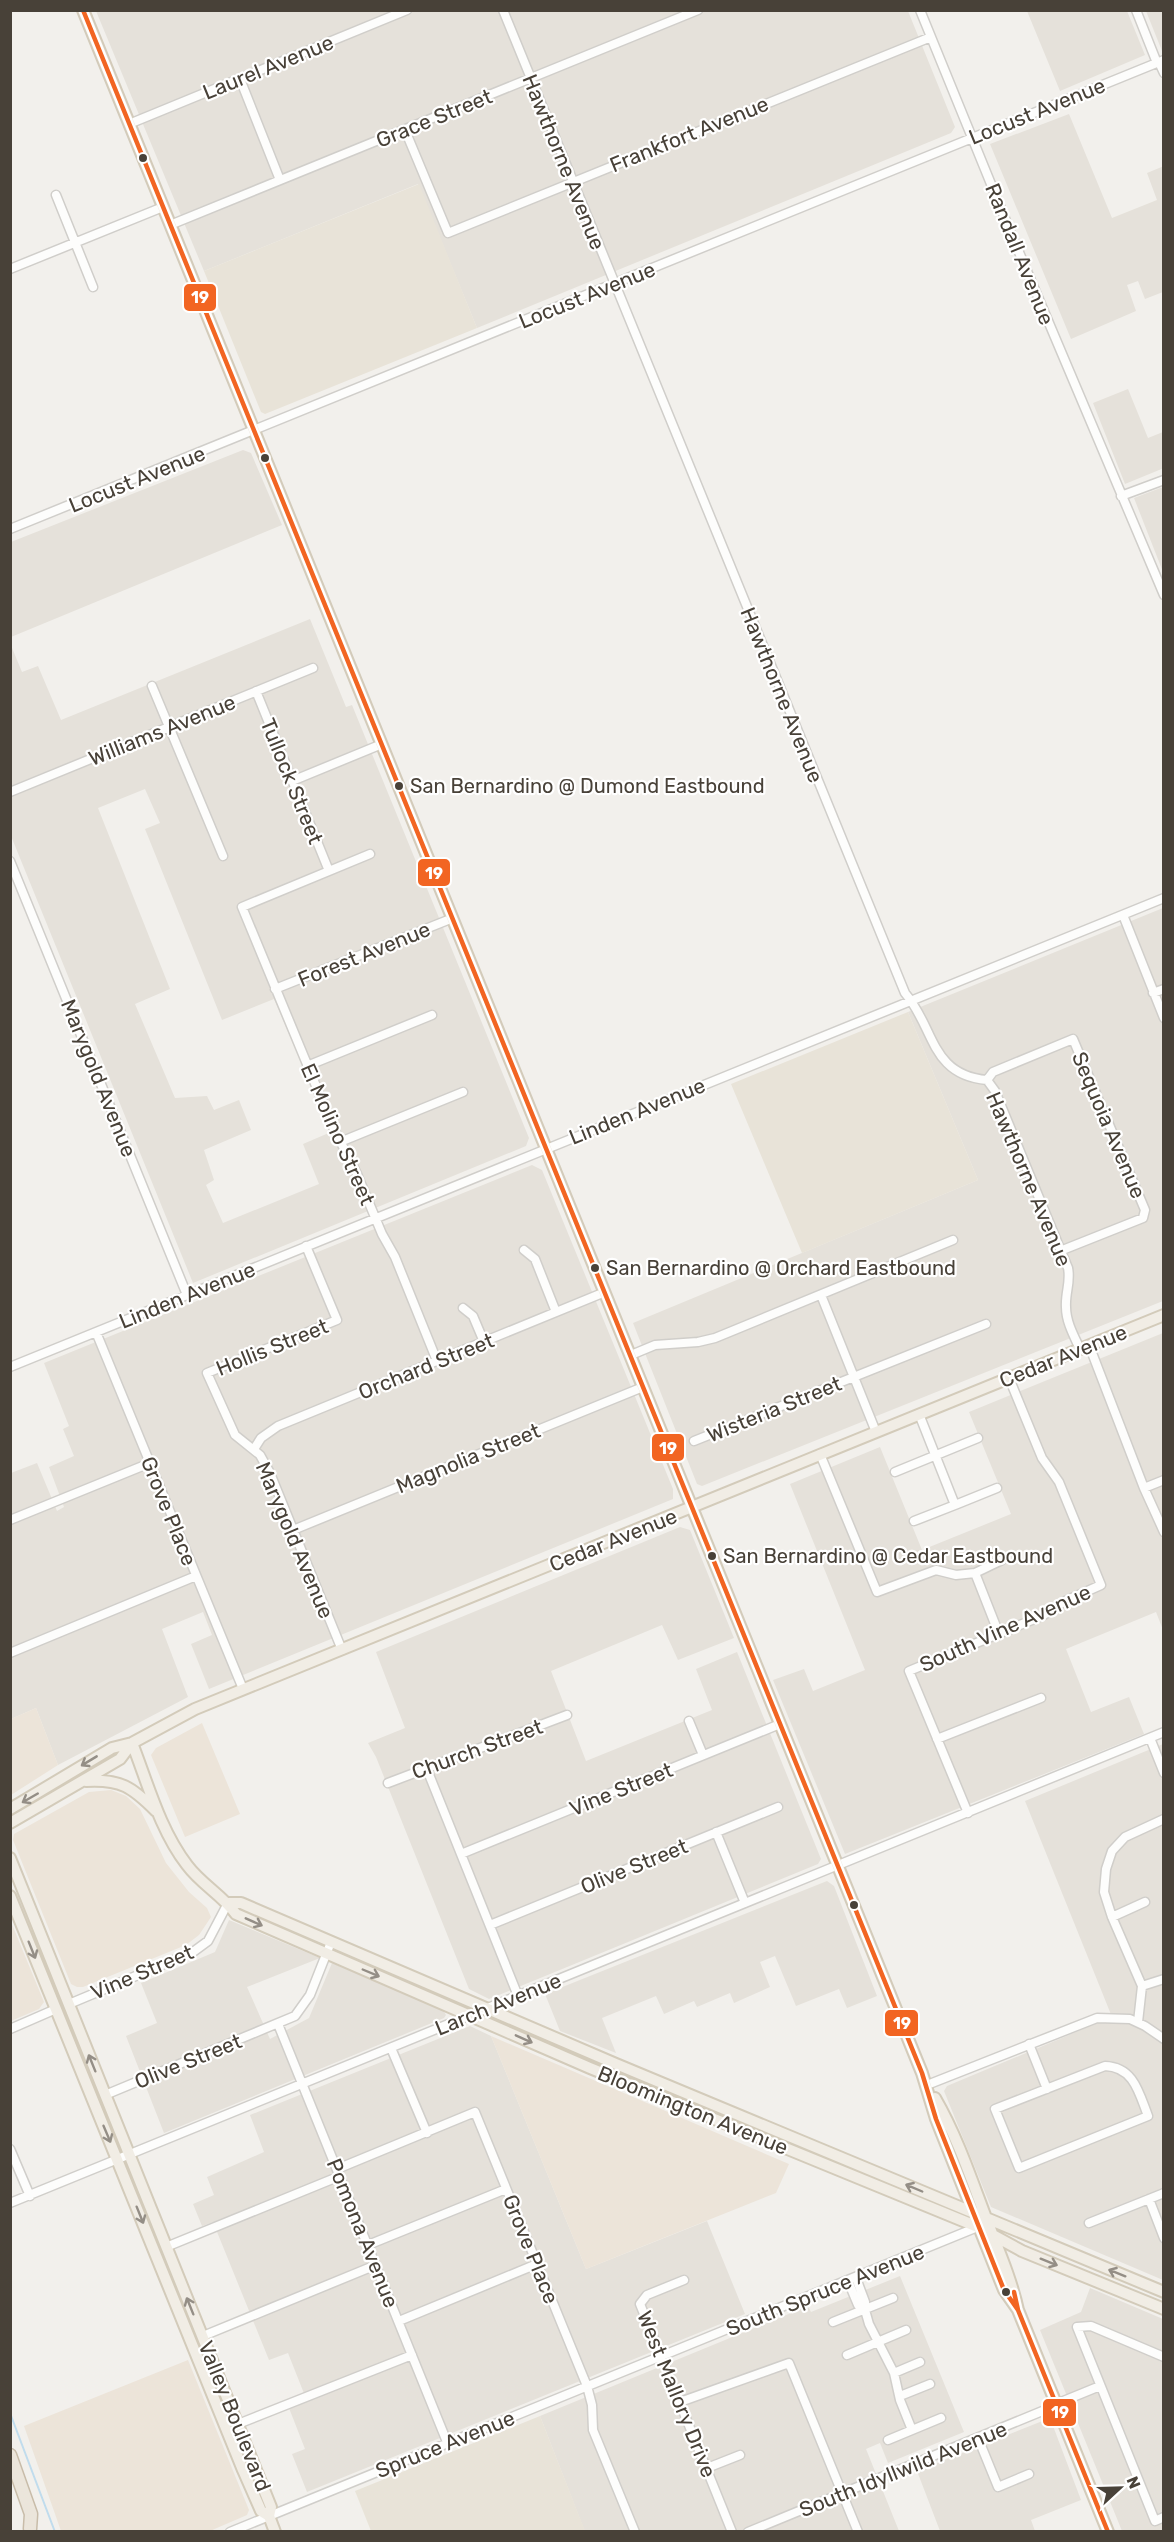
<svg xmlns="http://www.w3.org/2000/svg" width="1174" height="2542" viewBox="0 0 1174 2542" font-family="Rubik,sans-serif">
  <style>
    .residential { fill: #e5e1da; fill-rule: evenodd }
    .commercial { fill: #ece4d9 }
    .education { fill: #e8e3d8 }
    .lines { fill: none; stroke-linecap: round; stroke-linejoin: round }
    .stream { stroke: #c0dced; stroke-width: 2 }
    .minor-casing { stroke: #d0ceca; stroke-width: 11 }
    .major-casing { stroke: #d3cbba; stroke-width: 14 }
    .highway-casing { stroke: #c8bca9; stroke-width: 15 }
    .minor { stroke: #fdfdfc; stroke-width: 8 }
    .major { stroke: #f1ede5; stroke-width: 10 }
    .highway { stroke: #ebe5db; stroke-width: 12 }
    .bus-1-casing { stroke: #fff; stroke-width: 9 }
    .bus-1 { stroke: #f26522; stroke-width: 4.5 }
    .oneway { stroke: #948e86 }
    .bus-dot { fill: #484138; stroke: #fff; stroke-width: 2 }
    .labels { text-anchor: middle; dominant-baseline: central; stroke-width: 4.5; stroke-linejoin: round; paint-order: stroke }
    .bus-label { font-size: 20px; fill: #484138; stroke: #fff; text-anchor: start }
    .street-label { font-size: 21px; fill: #484138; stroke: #fff }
    .line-badge { stroke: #fff; stroke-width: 2 }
    .badge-label { font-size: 16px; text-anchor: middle; font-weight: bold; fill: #fff }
  </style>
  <rect width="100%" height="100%" fill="#f2f0ec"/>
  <!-- residential -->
  <path class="residential" d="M 96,11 L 908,11 L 955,127 L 951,133 L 477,328 L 418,184 L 204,271 Z
    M 1027,11 L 1127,11 L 1145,55 L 1060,91 Z
    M 1146,11 L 1163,11 L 1163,51 L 1162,51 Z
    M 1069,114 L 1112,218 L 1157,200 L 1147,173 L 1164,166 L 1163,292 L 1145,299 L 1138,281 L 1127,285 L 1136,311 L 1071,339 L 990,144 Z
    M 1128,389 L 1148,438 L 1163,432 L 1164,468 L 1125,484 L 1093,403 Z
    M 243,450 L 251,453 L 282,525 L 11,637 L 11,542 Z
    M 1163,487 L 1163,572 L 1134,498 Z
    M 310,619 L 346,707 L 352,705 L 529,1138 L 526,1146 L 193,1283 L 11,836 L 10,643 L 22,672 L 38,666 L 61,720 ZM 145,789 L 160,823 L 145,829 L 222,1020 L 274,999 L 331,1132 L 303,1144 L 319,1184 L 223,1223 L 206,1185 L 214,1180 L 204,1150 L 251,1130 L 239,1100 L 214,1110 L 207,1096 L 175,1098 L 135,1004 L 170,989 L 98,808 Z
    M 1163,908 L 1163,1301 L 702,1486 L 697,1484 L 633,1323 L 978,1180 L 908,1012 Z
    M 532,1165 L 542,1170 L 673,1489 L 673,1499 L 209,1689 L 191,1644 L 212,1635 L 203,1612 L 162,1629 L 188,1697 L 58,1765 L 36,1708 L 11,1719 L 11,1473 L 37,1463 L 57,1511 L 64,1507 L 49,1467 L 74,1456 L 63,1429 L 69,1426 L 44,1363 Z
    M 1163,1333 L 1163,1630 L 1156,1612 L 1066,1649 L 1091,1712 L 1129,1697 L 1144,1734 L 845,1854 L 773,1680 L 804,1669 L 813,1691 L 865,1670 L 790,1484 L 880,1447 L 922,1550 L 1011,1514 L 969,1412 Z
    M 680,1527 L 690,1530 L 734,1638 L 678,1660 L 662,1625 L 551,1671 L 586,1761 L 712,1710 L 696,1669 L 737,1652 L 821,1859 L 818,1864 L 489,1999 L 469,1989 L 376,1757 L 368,1743 L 405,1728 L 376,1652 Z
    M 1163,1744 L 1163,2280 L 991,2207 L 944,2091 L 947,2086 L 1112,2017 L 1025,1801 Z
    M 827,1881 L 834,1886 L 877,1996 L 847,2008 L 839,1989 L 796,2006 L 775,1956 L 760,1962 L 770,1987 L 734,2003 L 730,1993 L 697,2007 L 694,2001 L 664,2014 L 656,1996 L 602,2018 L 616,2053 L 560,2031 L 545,1994 Z
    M 229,1920 L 320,1958 L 247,1987 L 270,2039 L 309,2018 L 332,1963 L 443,2010 L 446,2015 L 444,2018 L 164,2133 L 126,2036 L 157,2023 L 141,1983 L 215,1952 Z
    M 470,2026 L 491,2036 L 586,2269 L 707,2221 L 745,2314 L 307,2492 L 292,2454 L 305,2449 L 289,2408 L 307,2401 L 288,2353 L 269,2360 L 213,2222 L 202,2226 L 193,2204 L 214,2195 L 207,2177 L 264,2152 L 250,2115 Z
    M 900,2276 L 964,2432 L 888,2463 L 880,2443 L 866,2449 L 899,2531 L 585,2532 L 540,2416 L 808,2306 L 811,2312 Z
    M 1090,2288 L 1163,2319 L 1163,2531 L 1122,2531 L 1040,2330 L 1081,2312 Z
    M 1050,2418 L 1081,2500 L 1031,2520 L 1035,2531 L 940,2531 L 917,2471 Z"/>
  <!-- commercial -->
  <path class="commercial" d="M 36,1708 L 58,1765 L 11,1795 L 11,1719 Z
    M 202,1723 L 240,1814 L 185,1837 L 151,1755 L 156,1748 Z
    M 111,1790 L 126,1796 L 140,1809 L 166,1863 L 189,1892 L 207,1908 L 211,1917 L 199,1935 L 186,1945 L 83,1987 L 77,1987 L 71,1984 L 13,1840 L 14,1834 L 89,1792 Z
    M 11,1922 L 44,2002 L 39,2009 L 11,2021 Z
    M 491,2036 L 789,2164 L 776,2193 L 586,2269 Z
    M 188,2360 L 249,2510 L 247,2515 L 210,2531 L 61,2531 L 24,2426 Z"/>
  <!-- education -->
  <path class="education" d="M 419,184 L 477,328 L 265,414 L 261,412 L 204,271 Z
    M 908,1012 L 978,1180 L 802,1253 L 731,1084 Z
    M 540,2416 L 585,2531 L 371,2531 L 355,2491 Z"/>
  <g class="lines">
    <!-- stream -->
    <path class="stream" d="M 10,2413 L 55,2532"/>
    <!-- minor casing -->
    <g class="minor-casing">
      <path id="minor" d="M 503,10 L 905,993 C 935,1028 930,1075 987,1080 L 995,1091 L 1068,1268 C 1071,1282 1065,1293 1066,1307 C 1066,1322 1074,1336 1080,1349
        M 920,10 L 1013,238 L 1164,595
        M 1136,10 L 1157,63
        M 1159,62 L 1164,73
        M 240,79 L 280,180
        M 129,124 L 407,10
        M 405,130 L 448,233 L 931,37
        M 56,195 L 93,287
        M 170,225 L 698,10
        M 10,269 L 163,207
        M 1121,496 L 1164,480
        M 10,529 L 1164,60
        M 152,686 L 223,856
        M 256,691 L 329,871
        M 292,781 L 382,744
        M 10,792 L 313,668
        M 370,854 L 242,907 L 333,1127 L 357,1174 L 382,1234 L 395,1257 L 437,1361
        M 10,861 L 187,1295
        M 1123,915 L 1164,1018
        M 275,989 L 453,918
        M 1153,993 L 1164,989
        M 307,1066 L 432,1015
        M 987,1080 L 993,1072 L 1073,1039 L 1145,1210 L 1143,1218 L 1060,1251
        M 340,1142 L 463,1092
        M 306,1246 L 337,1320 L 207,1373 L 235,1435 L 260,1455 L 270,1473 L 342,1650
        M 524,1250 L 535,1259 L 556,1312
        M 821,1295 L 876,1432
        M 463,1308 L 473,1316 L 484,1342
        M 96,1332 L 243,1689
        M 1089,1345 L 1144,1488 L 1164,1532
        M 631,1355 L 655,1345 L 698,1342 L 715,1338 L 953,1240
        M 10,1367 L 1164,898
        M 919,1414 L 955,1505 L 997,1488
        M 694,1441 L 986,1324
        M 254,1449 L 261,1438 L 278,1426 L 605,1292
        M 820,1454 L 877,1592 L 936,1570 L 956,1575 L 975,1573 L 1002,1560
        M 895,1472 L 978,1438
        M 1144,1488 L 1164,1480
        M 10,1520 L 150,1463
        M 914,1521 L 955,1505
        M 293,1530 L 643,1387
        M 975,1573 L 999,1634
        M 10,1653 L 196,1576
        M 689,1721 L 703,1755
        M 1150,1738 L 1164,1773
        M 937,1739 L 1041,1698
        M 426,1767 L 518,1996
        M 388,1783 L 567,1715
        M 968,1813 L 909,1671 L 1044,1615 L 1065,1601 L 1101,1585 L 1059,1482 L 1042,1458 L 1009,1378
        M 716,1832 L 745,1903
        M 461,1854 L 780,1724
        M 1112,1917 L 1145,1902
        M 490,1925 L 778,1807
        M 1142,1986 L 1164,1979
        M 69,2004 L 193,1952 L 208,1941 L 228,1903
        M 1138,2022 L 1142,1986 L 1112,1917 L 1104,1892 L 1106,1869 L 1112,1851 L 1125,1837 L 1164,1819
        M 278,2024 L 447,2442
        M 10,2029 L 56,2009
        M 1029,2044 L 1047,2089
        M 391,2048 L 427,2133
        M 1105,2066 C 1134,2067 1139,2093 1148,2116 L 1019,2168 L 995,2109 Z
        M 927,2085 L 1097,2018 L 1130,2019 L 1145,2026 L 1164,2039
        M 105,2095 L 295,2016 L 310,1995 L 331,1942
        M 10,2149 L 30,2196
        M 337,2169 L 475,2112 L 587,2386 L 592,2405 L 593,2430 L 635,2532
        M 1149,2199 L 1164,2238
        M 10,2203 L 1164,1732
        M 1089,2223 L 1164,2193
        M 368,2245 L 506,2189
        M 166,2247 L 340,2176
        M 856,2278 L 865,2302 L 865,2310 L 869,2324 L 894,2373 L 900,2400 L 912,2430
        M 684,2280 L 647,2295 L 640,2304 L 732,2532
        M 848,2281 L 858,2305 L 865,2310
        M 399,2321 L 537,2264
        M 833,2322 L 893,2298
        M 203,2336 L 376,2265
        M 847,2355 L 906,2330
        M 1164,2357 L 1091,2326 L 1077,2327 L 1155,2521 L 1164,2517
        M 894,2373 L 920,2362
        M 900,2396 L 930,2384
        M 680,2402 L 789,2363 L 858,2532
        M 1056,2404 L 1100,2386
        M 238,2424 L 412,2355
        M 978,2438 L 998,2487 L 1029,2474
        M 888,2440 L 941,2418
        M 707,2468 L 740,2455
        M 230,2532 L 980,2226
        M 748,2532 L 1057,2405"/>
    </g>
    <!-- major casing -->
    <g class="major-casing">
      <path id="major" d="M 83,10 L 922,2073 L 936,2119 L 1004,2290 L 1018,2310
        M 132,1743 C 148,1784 160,1830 187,1865 C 201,1884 222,1895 236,1914 L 590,2068 L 978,2227 L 1022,2251 L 1164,2309
        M 86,1781 C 121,1779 132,1787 156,1811
        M 10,1809 L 112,1748 L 132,1743 L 195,1709 L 1164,1315
        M 10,1823 L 120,1759 L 132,1743
        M 10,1858 L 271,2507 L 269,2516
        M 10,1896 L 243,2470 L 261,2511 L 269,2516
        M 228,1903 L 241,1903 L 616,2064 L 1164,2292
        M 935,2098 C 957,2136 971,2178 986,2218 C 998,2249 1011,2278 1018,2310 L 1108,2532
        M 269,2516 L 275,2532"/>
    </g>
    <!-- highway casing -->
    <g class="highway-casing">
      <path id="highway" d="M 10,2455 L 31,2514 L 30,2529"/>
    </g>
    <!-- minor -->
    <use href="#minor" class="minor"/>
    <!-- major -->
    <use href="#major" class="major"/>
    <!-- highway -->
    <use href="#highway" class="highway"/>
    <!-- bus-1 casing -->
    <g class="bus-1-casing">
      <path id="bus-1" d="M 83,10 L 922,2073 L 936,2119 L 1004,2290 L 1018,2310
        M 1014,2292 L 1018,2310 L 1108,2532"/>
    </g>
    <!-- bus-1 -->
    <use href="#bus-1" class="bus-1"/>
  </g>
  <!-- one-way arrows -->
  <defs><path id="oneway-shaft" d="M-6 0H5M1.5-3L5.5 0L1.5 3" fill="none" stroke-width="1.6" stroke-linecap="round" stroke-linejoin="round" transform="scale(1.5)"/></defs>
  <g class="oneway">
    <use href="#oneway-shaft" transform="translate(89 1761) rotate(149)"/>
    <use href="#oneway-shaft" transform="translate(30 1798) rotate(150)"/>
    <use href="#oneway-shaft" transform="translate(254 1922) rotate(24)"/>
    <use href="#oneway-shaft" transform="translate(32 1950) rotate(68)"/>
    <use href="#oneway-shaft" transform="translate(371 1973) rotate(23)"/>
    <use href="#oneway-shaft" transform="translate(524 2039) rotate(24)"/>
    <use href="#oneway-shaft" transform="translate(92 2063) rotate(-112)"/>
    <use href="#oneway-shaft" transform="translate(107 2134) rotate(67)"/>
    <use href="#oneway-shaft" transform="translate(914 2188) rotate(-157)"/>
    <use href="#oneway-shaft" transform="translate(140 2215) rotate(68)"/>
    <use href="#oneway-shaft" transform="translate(1049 2262) rotate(22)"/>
    <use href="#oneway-shaft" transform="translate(1117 2273) rotate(-158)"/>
    <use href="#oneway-shaft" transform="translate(190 2306) rotate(-112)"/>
  </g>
  <!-- markers -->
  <g class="bus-dot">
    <circle cx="143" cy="158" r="5"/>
    <circle cx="265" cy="458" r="5"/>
    <circle cx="399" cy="786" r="5"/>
    <circle cx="595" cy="1268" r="5"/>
    <circle cx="712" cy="1556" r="5"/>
    <circle cx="854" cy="1905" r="5"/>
    <circle cx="1006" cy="2292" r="5"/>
  </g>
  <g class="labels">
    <!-- bus labels -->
    <g class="bus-label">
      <text x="410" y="786">San Bernardino @ Dumond Eastbound</text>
      <text x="606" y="1268">San Bernardino @ Orchard Eastbound</text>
      <text x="723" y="1556">San Bernardino @ Cedar Eastbound</text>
    </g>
    <!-- street labels -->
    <g class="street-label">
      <text transform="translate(268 67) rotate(-22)">Laurel Avenue</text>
      <text transform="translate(1037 111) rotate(-22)">Locust Avenue</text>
      <text transform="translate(434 118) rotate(-22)">Grace Street</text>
      <text transform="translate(689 134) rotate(-22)">Frankfort Avenue</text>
      <text transform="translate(564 162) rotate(68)">Hawthorne Avenue</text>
      <text transform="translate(1020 254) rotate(68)">Randall Avenue</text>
      <text transform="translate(587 295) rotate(-22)">Locust Avenue</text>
      <text transform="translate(137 479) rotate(-22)">Locust Avenue</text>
      <text transform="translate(782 695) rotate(68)">Hawthorne Avenue</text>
      <text transform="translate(162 730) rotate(-22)">Williams Avenue</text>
      <text transform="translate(292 781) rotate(68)">Tullock Street</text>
      <text transform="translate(364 954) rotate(-22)">Forest Avenue</text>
      <text transform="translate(99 1078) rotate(68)">Marygold Avenue</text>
      <text transform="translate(637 1111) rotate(-22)">Linden Avenue</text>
      <text transform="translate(1109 1125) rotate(67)">Sequoia Avenue</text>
      <text transform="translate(338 1134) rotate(66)">El Molino Street</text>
      <text transform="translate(1029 1179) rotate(67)">Hawthorne Avenue</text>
      <text transform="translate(187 1295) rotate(-22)">Linden Avenue</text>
      <text transform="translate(272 1347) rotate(-22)">Hollis Street</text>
      <text transform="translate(1063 1356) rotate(-22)">Cedar Avenue</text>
      <text transform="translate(426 1366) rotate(-22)">Orchard Street</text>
      <text transform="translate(774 1409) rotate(-22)">Wisteria Street</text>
      <text transform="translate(468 1458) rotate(-22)">Magnolia Street</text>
      <text transform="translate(169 1511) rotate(68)">Grove Place</text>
      <text transform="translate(295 1540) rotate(67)">Marygold Avenue</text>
      <text transform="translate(613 1540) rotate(-22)">Cedar Avenue</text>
      <text transform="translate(1005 1628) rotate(-24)">South Vine Avenue</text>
      <text transform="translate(477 1749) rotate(-20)">Church Street</text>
      <text transform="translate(621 1789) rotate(-22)">Vine Street</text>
      <text transform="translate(634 1866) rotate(-22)">Olive Street</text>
      <text transform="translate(142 1972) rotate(-23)">Vine Street</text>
      <text transform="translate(498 2004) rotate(-22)">Larch Avenue</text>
      <text transform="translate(188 2061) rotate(-22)">Olive Street</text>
      <text transform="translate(693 2110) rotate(22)">Bloomington Avenue</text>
      <text transform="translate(363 2233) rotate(68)">Pomona Avenue</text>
      <text transform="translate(531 2249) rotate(68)">Grove Place</text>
      <text transform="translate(825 2290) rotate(-22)">South Spruce Avenue</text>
      <text transform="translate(677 2394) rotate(68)">West Mallory Drive</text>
      <text transform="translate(235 2416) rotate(68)">Valley Boulevard</text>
      <text transform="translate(445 2444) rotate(-22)">Spruce Avenue</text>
      <text transform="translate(903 2469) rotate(-22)">South Idyllwild Avenue</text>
    </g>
  </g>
  <g class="line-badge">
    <rect x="183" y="283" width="34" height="29" rx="6" fill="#f26522"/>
    <rect x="417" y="858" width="34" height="29" rx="6" fill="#f26522"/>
    <rect x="651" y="1433" width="34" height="29" rx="6" fill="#f26522"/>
    <rect x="884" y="2009" width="35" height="28" rx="6" fill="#f26522"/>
    <rect x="1042" y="2398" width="35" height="29" rx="6" fill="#f26522"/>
  </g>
  <g class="badge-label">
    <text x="200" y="303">19</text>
    <text x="434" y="879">19</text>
    <text x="668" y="1454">19</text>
    <text x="902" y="2029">19</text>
    <text x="1060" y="2418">19</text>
  </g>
  <!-- border -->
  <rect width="1174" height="2542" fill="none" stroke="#484138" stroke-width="24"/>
  <!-- north arrow -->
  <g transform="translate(1120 2488) rotate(68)" stroke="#ffffff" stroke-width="4.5" paint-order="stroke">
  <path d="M0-4.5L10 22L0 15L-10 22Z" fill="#484138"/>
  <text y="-9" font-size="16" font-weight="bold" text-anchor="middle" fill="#484138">N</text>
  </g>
</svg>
